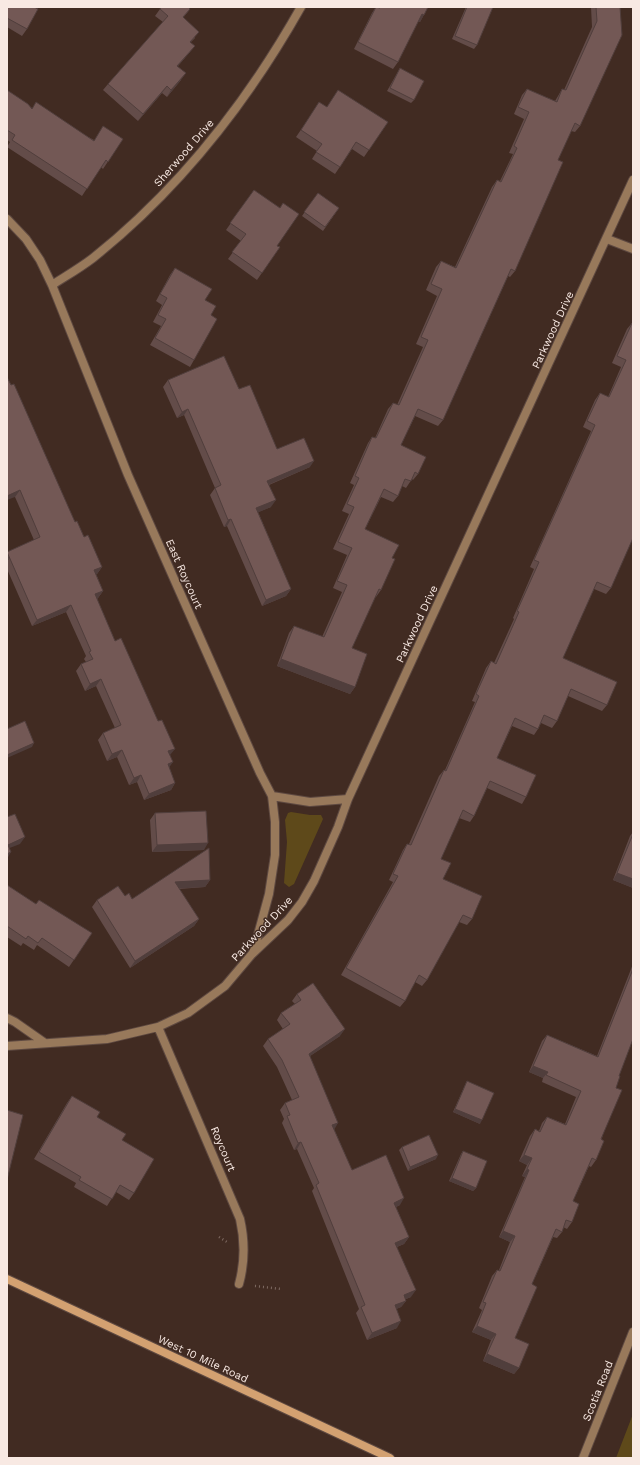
<svg xmlns="http://www.w3.org/2000/svg" width="640" height="1465" viewBox="0 0 640 1465" font-family="'Work Sans',sans-serif">
  <style>
    .grass { fill: #5e491a }
    .lines { fill: none; stroke-linecap: round; stroke-linejoin: round }
    .minor-casing { stroke: #5e4941; stroke-width: 10 }
    .tertiary-casing { stroke: #5e4941; stroke-width: 10 }
    .secondary-casing { stroke: #5e4941; stroke-width: 10 }
    .path { stroke: #7f6b63; stroke-width: 2.5; stroke-dasharray: 1 3; stroke-linecap: butt }
    .minor { stroke: #98795b; stroke-width: 8 }
    .tertiary { stroke: #98795b; stroke-width: 8 }
    .secondary { stroke: #d3a171; stroke-width: 8 }
    .wall { fill: #634c49 }
    .shaded-wall { fill: #503e3c }
    .building { fill: #735855; stroke: #503e3c }
    .labels { text-anchor: middle; dominant-baseline: central; stroke-width: 3; stroke-linejoin: round; paint-order: stroke }
    .street-label { font-size: 11px; fill: #f8e9e3; stroke: #412b22 }
  </style>
  <rect width="100%" height="100%" fill="#412b22"/>
  <!-- grass -->
  <path class="grass" d="M 291,812 L 310,815 L 321,815 L 323,819 L 294,884 L 289,887 L 284,883 L 287,842 L 285,820 L 288,813 Z
    M 633,1414 L 633,1458 L 616,1458 Z"/>
  <g class="lines">
    <!-- minor casing -->
    <g class="minor-casing">
      <path id="minor" d="M 7,219 L 26,239 L 40,260 L 52,285 L 128,475 L 260,773 L 272,796 L 275,822 L 275,855 L 269,894 L 253,953
        M 607,239 L 633,249
        M 52,285 C 66,276 80,268 93,258 C 178,190 248,101 301,7
        M 272,796 L 310,802 L 348,799
        M 7,1018 L 15,1022 L 45,1043
        M 158,1027 L 240,1219 C 245,1241 245,1262 239,1284
        M 7,1046 L 107,1039 L 158,1027 L 188,1013 L 225,986 L 252,954 L 288,920 L 302,902 L 314,881 L 338,827 L 348,799 L 633,180"/>
    </g>
    <!-- tertiary casing -->
    <g class="tertiary-casing">
      <path id="tertiary" d="M 583,1458 L 633,1332"/>
    </g>
    <!-- secondary casing -->
    <g class="secondary-casing">
      <path id="secondary" d="M 7,1279 L 390,1458"/>
    </g>
    <!-- path -->
    <path class="path" d="M 219,1237 L 227,1242
      M 255,1286 L 281,1289"/>
    <!-- minor -->
    <use href="#minor" class="minor"/>
    <!-- tertiary -->
    <use href="#tertiary" class="tertiary"/>
    <!-- secondary -->
    <use href="#secondary" class="secondary"/>
  </g>
  <!-- wall -->
  <path class="wall" d="M 7,7 L 27,29 L 22,36 L 7,27 Z
    M 376,7 L 428,7 L 420,22 L 418,21 L 398,62 L 393,69 L 354,49 L 372,13 Z
    M 466,7 L 493,7 L 477,45 L 474,49 L 452,39 Z
    M 591,7 L 620,7 L 580,126 L 575,132 L 571,131 L 558,160 L 515,271 L 510,277 L 508,276 L 443,420 L 438,426 L 415,416 L 401,445 L 418,474 L 413,480 L 412,479 L 406,488 L 402,486 L 398,496 L 393,502 L 381,497 L 365,529 L 392,558 L 381,590 L 376,597 L 375,596 L 352,648 L 355,687 L 350,694 L 277,666 L 289,633 L 294,626 L 322,637 L 342,592 L 333,588 L 347,555 L 333,549 L 349,514 L 342,511 L 354,485 L 350,483 L 368,443 L 372,437 L 375,438 L 388,409 L 393,403 L 397,405 L 423,347 L 416,344 L 437,296 L 426,290 L 436,267 L 441,261 L 455,267 L 492,187 L 497,180 L 500,181 L 513,154 L 509,153 L 524,119 L 514,114 L 522,95 L 527,89 L 555,101 L 558,96 L 562,89 L 564,90 L 592,27 Z
    M 160,9 L 190,9 L 183,18 L 195,38 L 191,42 L 190,52 L 178,66 L 181,80 L 167,97 L 162,93 L 138,121 L 103,90 L 108,84 L 163,22 L 155,16 Z
    M 400,68 L 414,100 L 411,103 L 387,91 Z
    M 7,90 L 32,108 L 94,140 L 123,139 L 103,169 L 101,167 L 82,196 L 7,147 L 10,142 L 7,140 Z
    M 327,107 L 388,122 L 364,157 L 352,149 L 335,174 L 312,159 L 317,151 L 296,137 L 315,109 Z
    M 254,190 L 277,246 L 280,247 L 257,280 L 228,259 L 241,241 L 226,230 Z
    M 318,193 L 339,208 L 323,231 L 302,216 Z
    M 175,268 L 205,300 L 211,315 L 194,360 L 190,367 L 150,345 L 161,326 L 153,322 L 162,305 L 156,301 L 170,275 Z
    M 632,323 L 611,588 L 606,594 L 594,589 L 563,658 L 607,705 L 602,711 L 568,696 L 557,721 L 552,728 L 541,723 L 538,729 L 534,735 L 512,726 L 497,758 L 526,797 L 522,804 L 487,788 L 474,816 L 470,822 L 459,818 L 441,859 L 443,879 L 472,919 L 467,925 L 459,922 L 427,980 L 422,986 L 415,982 L 405,1001 L 400,1007 L 341,975 L 393,882 L 389,880 L 403,850 L 407,844 L 409,844 L 439,776 L 444,770 L 445,770 L 475,702 L 472,701 L 486,668 L 491,661 L 494,663 L 514,619 L 513,618 L 534,569 L 530,567 L 591,431 L 583,427 L 595,400 L 600,393 L 608,397 L 621,367 L 612,363 L 627,329 Z
    M 168,380 L 239,389 L 277,449 L 310,467 L 269,485 L 271,507 L 258,512 L 291,589 L 286,596 L 262,606 L 227,526 L 224,527 L 210,495 L 215,488 L 184,415 L 177,418 L 163,387 Z
    M 11,385 L 75,522 L 102,567 L 97,574 L 96,574 L 103,591 L 98,598 L 97,599 L 115,641 L 170,755 L 169,767 L 175,783 L 171,790 L 144,800 L 137,782 L 129,785 L 117,757 L 107,761 L 98,740 L 103,733 L 115,728 L 96,686 L 85,691 L 76,671 L 81,664 L 86,662 L 84,659 L 86,656 L 66,612 L 32,626 L 7,569 L 7,552 L 34,540 L 15,497 Z
    M 155,813 L 204,850 L 152,852 L 150,820 Z
    M 633,832 L 633,888 L 613,880 L 630,836 Z
    M 210,880 L 205,887 L 179,889 L 199,919 L 194,926 L 130,968 L 92,907 L 97,900 L 125,896 L 132,899 Z
    M 7,885 L 36,904 L 92,933 L 69,967 L 37,945 L 34,950 L 23,943 L 21,946 L 7,937 Z
    M 633,964 L 633,1039 L 619,1076 L 596,1160 L 591,1167 L 589,1166 L 573,1201 L 572,1222 L 567,1229 L 563,1227 L 562,1232 L 557,1238 L 553,1237 L 532,1284 L 515,1338 L 519,1368 L 514,1374 L 483,1361 L 491,1340 L 472,1332 L 482,1310 L 479,1308 L 492,1276 L 497,1270 L 499,1270 L 510,1242 L 499,1237 L 525,1177 L 522,1176 L 527,1165 L 519,1161 L 530,1136 L 535,1129 L 539,1131 L 542,1123 L 547,1117 L 565,1124 L 576,1097 L 542,1082 L 543,1078 L 529,1072 L 542,1041 L 547,1035 L 597,1056 Z
    M 297,994 L 340,1036 L 310,1056 L 334,1129 L 352,1170 L 400,1205 L 396,1207 L 409,1237 L 404,1244 L 397,1247 L 411,1297 L 406,1299 L 406,1301 L 401,1307 L 396,1309 L 397,1328 L 367,1340 L 356,1313 L 359,1309 L 312,1191 L 314,1188 L 297,1149 L 294,1150 L 282,1123 L 284,1119 L 280,1110 L 285,1103 L 292,1100 L 277,1067 L 263,1046 L 268,1039 L 283,1029 L 277,1020 L 281,1013 L 295,1004 L 292,1001 Z
    M 467,1081 L 480,1124 L 453,1112 L 465,1085 Z
    M 72,1096 L 97,1117 L 122,1140 L 134,1193 L 129,1200 L 116,1192 L 107,1206 L 74,1187 L 76,1183 L 34,1159 L 67,1103 Z
    M 402,1147 L 436,1159 L 408,1171 L 399,1150 Z
    M 463,1151 L 476,1188 L 473,1191 L 449,1181 L 461,1154 Z"/>
  <!-- shaded-wall -->
  <path class="shaded-wall" d="M 422,14 L 424,15 L 420,22 L 417,21 Z
    M 195,46 L 190,52 L 172,73 L 177,66 Z
    M 186,73 L 181,80 L 167,97 L 171,90 Z
    M 167,86 L 162,93 L 138,121 L 143,114 Z
    M 188,409 L 184,415 L 177,418 L 182,412 Z
    M 314,461 L 310,467 L 263,487 L 267,481 Z
    M 20,490 L 15,497 L 7,500 L 7,496 Z
    M 276,500 L 271,507 L 252,515 L 256,508 Z
    M 231,519 L 227,526 L 224,527 L 228,520 Z
    M 102,567 L 97,574 L 89,577 L 94,570 Z
    M 291,589 L 286,596 L 262,606 L 266,600 Z
    M 103,591 L 98,598 L 90,601 L 95,594 Z
    M 71,605 L 66,612 L 32,626 L 37,620 Z
    M 281,659 L 355,687 L 350,694 L 277,666 Z
    M 101,679 L 96,686 L 85,691 L 90,684 Z
    M 34,743 L 32,747 L 7,758 L 7,755 Z
    M 175,749 L 170,755 L 168,751 Z
    M 122,750 L 117,757 L 107,761 L 112,754 Z
    M 173,762 L 168,769 L 168,764 Z
    M 141,775 L 137,782 L 129,785 L 134,778 Z
    M 175,783 L 171,790 L 144,800 L 149,794 Z
    M 25,837 L 20,844 L 7,849 L 8,845 Z
    M 208,843 L 204,850 L 152,852 L 157,845 Z
    M 11,852 L 7,859 L 7,854 Z
    M 617,873 L 633,879 L 633,888 L 613,880 Z
    M 210,880 L 205,887 L 170,889 L 175,882 Z
    M 199,919 L 194,926 L 130,968 L 135,961 Z
    M 345,1029 L 340,1036 L 304,1060 L 309,1054 Z
    M 533,1066 L 548,1072 L 543,1078 L 529,1072 Z
    M 455,1109 L 482,1120 L 480,1124 L 453,1112 Z
    M 338,1123 L 334,1130 L 332,1125 Z
    M 301,1142 L 297,1149 L 294,1150 L 298,1143 Z
    M 438,1155 L 436,1159 L 408,1171 L 410,1167 Z
    M 524,1155 L 532,1158 L 527,1165 L 519,1161 Z
    M 527,1169 L 529,1170 L 525,1177 L 522,1176 Z
    M 452,1178 L 476,1188 L 473,1191 L 449,1181 Z
    M 404,1198 L 400,1205 L 389,1210 L 394,1203 Z
    M 503,1231 L 515,1236 L 510,1242 L 499,1237 Z
    M 409,1237 L 404,1244 L 391,1249 L 395,1243 Z
    M 416,1290 L 411,1297 L 399,1302 L 404,1295 Z
    M 406,1301 L 401,1307 L 390,1312 L 395,1305 Z
    M 401,1321 L 397,1328 L 367,1340 L 372,1333 Z
    M 477,1326 L 496,1334 L 491,1340 L 472,1332 Z
    M 487,1354 L 519,1368 L 514,1374 L 483,1361 Z"/>
  <!-- building -->
  <path class="building" d="M 7,7 L 34,7 L 38,9 L 27,29 L 7,18 Z
    M 161,7 L 188,7 L 190,9 L 183,17 L 199,32 L 190,42 L 195,46 L 177,66 L 186,73 L 171,90 L 167,86 L 143,114 L 108,84 L 168,16 L 160,9 Z
    M 376,7 L 380,8 L 381,7 L 428,7 L 424,15 L 422,14 L 398,62 L 358,42 Z
    M 467,7 L 493,7 L 477,45 L 455,36 Z
    M 596,7 L 620,7 L 622,35 L 580,126 L 575,123 L 558,160 L 563,162 L 515,271 L 511,269 L 443,420 L 418,409 L 401,445 L 426,457 L 418,474 L 415,472 L 411,481 L 405,479 L 398,496 L 384,489 L 365,529 L 399,545 L 392,558 L 395,559 L 381,590 L 379,589 L 352,648 L 367,654 L 355,687 L 281,659 L 294,626 L 324,637 L 347,585 L 337,581 L 352,548 L 338,542 L 354,507 L 347,504 L 359,478 L 355,476 L 372,437 L 376,438 L 393,403 L 399,405 L 428,340 L 421,337 L 442,289 L 431,284 L 441,261 L 456,268 L 497,180 L 501,182 L 517,148 L 514,146 L 529,112 L 518,107 L 527,89 L 557,102 L 562,89 L 566,90 L 597,21 Z
    M 400,68 L 424,81 L 414,100 L 390,88 Z
    M 7,90 L 28,104 L 32,109 L 36,102 L 94,141 L 103,126 L 123,139 L 108,162 L 106,160 L 87,189 L 12,140 L 15,135 L 7,130 Z
    M 338,90 L 388,122 L 369,150 L 356,142 L 340,167 L 316,152 L 322,144 L 301,130 L 319,102 L 327,107 Z
    M 254,190 L 280,208 L 283,203 L 299,214 L 277,246 L 280,247 L 262,273 L 232,252 L 246,234 L 230,223 Z
    M 318,193 L 339,208 L 325,227 L 304,212 Z
    M 175,268 L 212,289 L 205,300 L 216,306 L 211,315 L 217,319 L 194,360 L 155,338 L 166,319 L 158,315 L 167,298 L 160,294 Z
    M 632,323 L 633,323 L 633,538 L 611,588 L 597,582 L 563,658 L 617,682 L 607,705 L 571,689 L 557,721 L 544,715 L 538,729 L 515,718 L 497,758 L 536,775 L 526,797 L 490,781 L 474,816 L 463,810 L 441,859 L 451,863 L 443,879 L 482,896 L 472,919 L 463,915 L 427,980 L 419,975 L 405,1001 L 346,968 L 398,876 L 393,874 L 407,844 L 411,845 L 444,770 L 446,771 L 479,696 L 476,694 L 491,661 L 496,664 L 519,612 L 517,611 L 539,562 L 534,560 L 595,425 L 587,421 L 600,393 L 609,397 L 626,360 L 617,356 Z
    M 224,356 L 239,389 L 250,385 L 277,449 L 304,438 L 314,461 L 267,481 L 276,500 L 256,508 L 291,589 L 266,600 L 231,519 L 228,520 L 215,488 L 221,485 L 188,409 L 182,412 L 168,380 Z
    M 7,377 L 11,385 L 14,384 L 75,522 L 77,521 L 84,537 L 88,535 L 102,567 L 94,570 L 103,591 L 95,594 L 115,641 L 121,638 L 158,721 L 162,720 L 175,749 L 168,751 L 173,762 L 168,764 L 175,783 L 149,794 L 141,775 L 134,778 L 122,750 L 112,754 L 103,733 L 121,725 L 101,679 L 90,684 L 81,664 L 93,659 L 89,652 L 91,651 L 71,605 L 37,620 L 7,552 L 40,537 L 20,490 L 7,496 Z
    M 7,554 L 9,559 L 7,560 Z
    M 25,721 L 34,743 L 7,755 L 7,729 Z
    M 206,811 L 208,843 L 157,845 L 155,813 Z
    M 15,814 L 25,837 L 8,845 L 11,852 L 7,854 L 7,817 Z
    M 633,834 L 633,879 L 617,873 Z
    M 209,848 L 210,880 L 175,882 L 199,919 L 135,961 L 97,900 L 118,886 L 125,896 L 129,893 L 132,899 Z
    M 7,885 L 36,904 L 39,900 L 92,933 L 74,960 L 42,938 L 38,943 L 28,936 L 26,939 L 7,926 Z
    M 633,969 L 633,1039 L 619,1076 L 620,1076 L 616,1088 L 622,1090 L 601,1139 L 604,1141 L 596,1160 L 592,1158 L 573,1201 L 579,1204 L 572,1222 L 566,1220 L 562,1232 L 556,1229 L 532,1284 L 537,1287 L 515,1338 L 529,1344 L 519,1368 L 487,1354 L 496,1334 L 477,1326 L 486,1303 L 483,1302 L 497,1270 L 500,1271 L 515,1236 L 503,1231 L 529,1170 L 527,1169 L 532,1158 L 524,1155 L 535,1129 L 540,1132 L 547,1117 L 566,1125 L 581,1091 L 546,1075 L 548,1072 L 533,1066 L 547,1035 L 598,1057 Z
    M 313,983 L 345,1029 L 309,1054 L 338,1123 L 332,1125 L 352,1170 L 386,1155 L 404,1198 L 394,1203 L 409,1237 L 395,1243 L 416,1290 L 404,1295 L 406,1301 L 395,1305 L 401,1321 L 372,1333 L 361,1307 L 365,1305 L 316,1185 L 319,1183 L 301,1142 L 298,1143 L 287,1116 L 290,1115 L 285,1103 L 299,1097 L 282,1060 L 268,1039 L 290,1024 L 281,1013 L 301,1000 L 297,994 Z
    M 467,1081 L 494,1093 L 482,1120 L 455,1109 Z
    M 72,1096 L 100,1112 L 97,1117 L 126,1134 L 122,1140 L 154,1159 L 134,1193 L 120,1185 L 112,1199 L 79,1180 L 81,1177 L 39,1152 Z
    M 7,1110 L 23,1115 L 7,1180 Z
    M 429,1135 L 438,1155 L 410,1167 L 402,1147 Z
    M 463,1151 L 487,1161 L 476,1188 L 452,1178 Z"/>
  <g class="labels">
    <!-- street labels -->
    <g class="street-label">
      <text transform="translate(184 153) rotate(-49)">Sherwood Drive</text>
      <text transform="translate(553 330) rotate(-65)">Parkwood Drive</text>
      <text transform="translate(184 574) rotate(66)">East Roycourt</text>
      <text transform="translate(417 624) rotate(-65)">Parkwood Drive</text>
      <text transform="translate(262 929) rotate(-47)">Parkwood Drive</text>
      <text transform="translate(223 1149) rotate(67)">Roycourt</text>
      <text transform="translate(203 1359) rotate(25)">West 10 Mile Road</text>
      <text transform="translate(598 1391) rotate(-68)">Scotia Road</text>
    </g>
  </g>
  <!-- border -->
  <rect width="640" height="1465" fill="none" stroke="#f8e9e3" stroke-width="16"/>
</svg>
